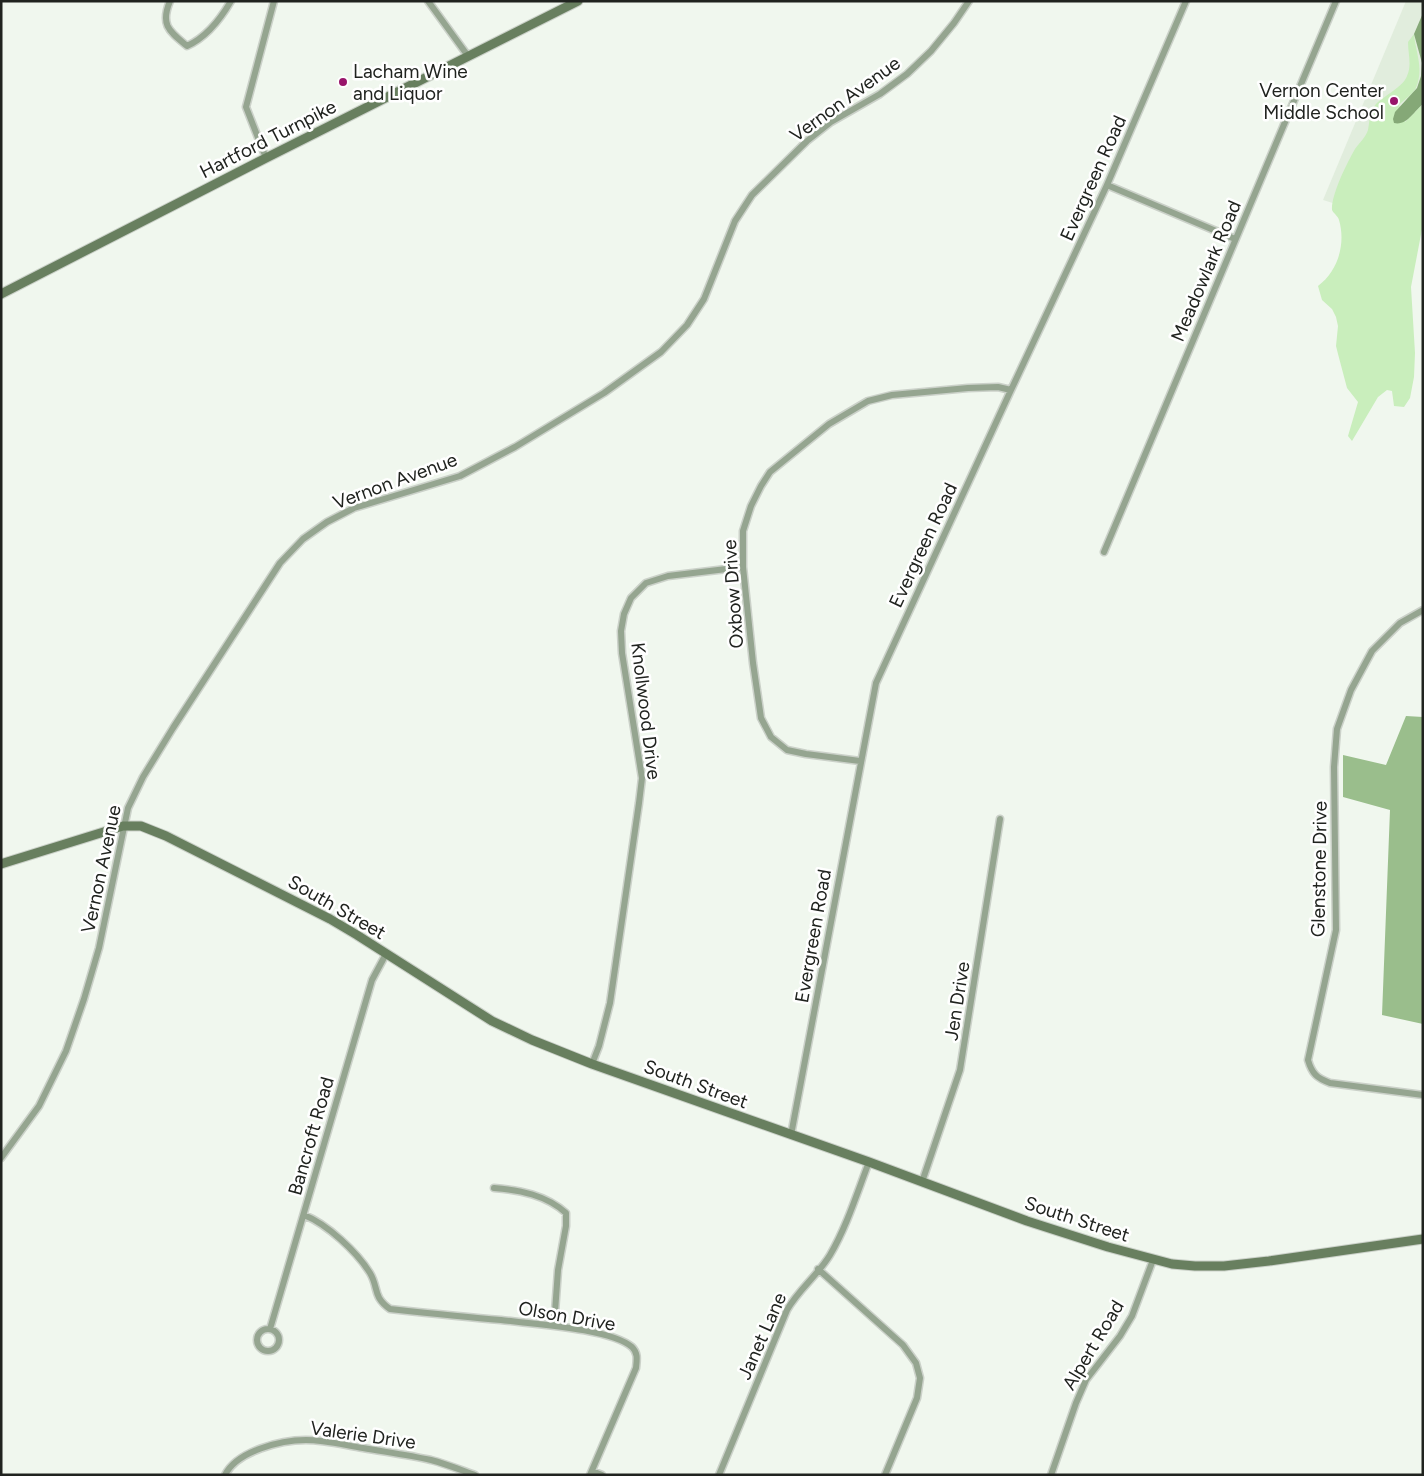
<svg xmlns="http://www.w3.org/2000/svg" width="1424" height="1476" viewBox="0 0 1424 1476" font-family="Figtree,sans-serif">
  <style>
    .built { fill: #e1eddd }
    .green { fill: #c9eebc }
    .forest { fill: #9abe8c }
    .water { fill: #85a877 }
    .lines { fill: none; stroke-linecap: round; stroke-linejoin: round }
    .street-casing { stroke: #cbd1c9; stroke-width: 9 }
    .secondary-casing { stroke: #cbd1c9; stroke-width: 11 }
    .street { stroke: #95a590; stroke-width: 6 }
    .secondary { stroke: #687f5f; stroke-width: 9 }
    .poi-dot { fill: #98156a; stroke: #fff; stroke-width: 2 }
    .labels { text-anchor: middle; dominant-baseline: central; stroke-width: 5; stroke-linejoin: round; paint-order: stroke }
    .poi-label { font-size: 19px; fill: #20231f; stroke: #fff; text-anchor: start }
    .street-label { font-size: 19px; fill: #20231f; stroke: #fff }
  </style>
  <rect width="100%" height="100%" fill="#f0f7ee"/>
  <!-- built -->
  <path class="built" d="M 1406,1 L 1423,1 L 1423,231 L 1323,200 Z"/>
  <!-- green -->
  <path class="green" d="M 1414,34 C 1416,54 1424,68 1416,88 C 1412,95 1405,99 1399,105 L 1405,122 L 1423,104 L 1423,224 L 1411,287 L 1415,353 L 1414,377 L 1410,398 L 1404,407 L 1394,406 L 1392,391 L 1387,390 L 1378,397 L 1352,441 L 1348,436 L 1358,402 L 1347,388 L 1338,354 L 1336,346 L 1338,326 L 1336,317 L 1332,309 L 1322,300 L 1318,286 C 1338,271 1346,244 1339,220 C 1338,216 1334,214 1332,210 C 1331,195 1347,163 1355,149 C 1359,143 1366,137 1368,130 C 1370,120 1369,112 1376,104 C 1385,95 1403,87 1407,76 C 1412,65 1408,54 1408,42 Z"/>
  <!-- forest -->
  <path class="forest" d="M 1406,716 L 1423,717 L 1423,1024 L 1382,1015 L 1390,810 L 1343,797 L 1343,755 L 1386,765 Z"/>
  <!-- water -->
  <path class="water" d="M 1423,13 L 1423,104 C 1414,111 1407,126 1394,123 L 1393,119 L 1395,112 L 1417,88 L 1421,76 L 1422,63 L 1414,34 Z"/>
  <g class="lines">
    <!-- street casing -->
    <g class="street-casing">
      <path id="street" d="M 170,1 C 160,25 169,31 187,46 C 207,37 220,20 231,1
        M 428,1 L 468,56
        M 266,158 L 246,107 L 274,1
        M 1107,185 L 1235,239
        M 1104,552 L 1336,1
        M 1423,610 L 1400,623 L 1372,651 L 1351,690 L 1337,729 L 1334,767 L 1336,930 L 1308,1060 C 1312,1074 1317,1078 1330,1083 L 1423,1095
        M 860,761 L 806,754 L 787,750 L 771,737 L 761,718 L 753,663 L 743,567 L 743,531 L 751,506 L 761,486 L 770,472 L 829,424 L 868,401 L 892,395 L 968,388 L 998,387 L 1011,390
        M 592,1064 L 599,1046 L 610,1003 L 639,803 L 642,778 L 622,653 L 621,631 L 624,614 L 631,598 L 646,583 L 668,576 L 743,567
        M 791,1135 L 876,683 L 1011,390 L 1107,185 L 1186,1
        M 1,1158 L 39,1106 L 66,1051 L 84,999 L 99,948 L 128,808 L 143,777 L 173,728 L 280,563 L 303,539 L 327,522 L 354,508 L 460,476 L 515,447 L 604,393 L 661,352 L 687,325 L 704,299 L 735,221 L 752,195 L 807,141 L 831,122 L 880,94 L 907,74 L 931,51 L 954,23 L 969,1
        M 922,1182 L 960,1070 L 1000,819
        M 494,1188 C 520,1190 546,1195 566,1213 L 566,1226 L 558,1270 L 554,1326
        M 304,1215 C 327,1224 357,1252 370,1273 C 379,1288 372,1296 390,1309 C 427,1313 464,1317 501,1320 C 531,1324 610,1328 632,1347 C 638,1353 637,1359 636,1368 L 590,1475
        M 818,1269 L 903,1345 L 916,1363 L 920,1378 L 917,1398 L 885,1475
        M 270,1329 L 372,980 L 386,954
        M257 1340a11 11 0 1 1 22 0a11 11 0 1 1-22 0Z
        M 592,1471 L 602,1475
        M 225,1475 C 237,1451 281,1440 306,1440 C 325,1440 344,1445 363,1448 C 386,1452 409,1455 431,1460 C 446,1464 461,1470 475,1475
        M 719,1475 L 787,1310 C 799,1289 818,1275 830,1255 C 847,1226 857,1193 869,1162
        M 1051,1475 L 1076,1403 L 1086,1380 L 1120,1336 L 1132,1316 L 1153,1260"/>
    </g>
    <!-- secondary casing -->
    <g class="secondary-casing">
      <path id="secondary" d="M 1,294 L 266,158 L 578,1
        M 1,864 L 123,826 L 141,826 L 166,836 L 330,919 L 357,935 L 492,1021 L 532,1040 L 592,1064 L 869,1162 L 1027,1221 L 1108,1247 L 1172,1264 L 1195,1266 L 1224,1266 L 1269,1261 L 1423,1239"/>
    </g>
    <!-- street -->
    <use href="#street" class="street"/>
    <!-- secondary -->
    <use href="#secondary" class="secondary"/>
  </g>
  <!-- markers -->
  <g class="poi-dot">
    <circle cx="343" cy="82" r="5"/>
    <circle cx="1394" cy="101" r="5"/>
  </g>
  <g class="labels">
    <!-- poi labels -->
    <g class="poi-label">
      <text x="353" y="71">Lacham Wine<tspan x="353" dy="22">and Liquor</tspan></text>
      <text x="1384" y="90" text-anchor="end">Vernon Center<tspan x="1384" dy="22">Middle School</tspan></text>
    </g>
    <!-- street labels -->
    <g class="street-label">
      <text transform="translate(845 99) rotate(-36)">Vernon Avenue</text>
      <text transform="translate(268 139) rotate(-27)">Hartford Turnpike</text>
      <text transform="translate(1093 178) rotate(-66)">Evergreen Road</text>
      <text transform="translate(1206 271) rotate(-67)">Meadowlark Road</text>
      <text transform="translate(395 481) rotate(-20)">Vernon Avenue</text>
      <text transform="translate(923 545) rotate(-65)">Evergreen Road</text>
      <text transform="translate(733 594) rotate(-94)">Oxbow Drive</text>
      <text transform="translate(646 711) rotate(83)">Knollwood Drive</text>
      <text transform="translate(101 869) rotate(-78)">Vernon Avenue</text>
      <text transform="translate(1319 869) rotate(-89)">Glenstone Drive</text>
      <text transform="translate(337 907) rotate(30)">South Street</text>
      <text transform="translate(813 936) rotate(-80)">Evergreen Road</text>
      <text transform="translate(957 1001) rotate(-81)">Jen Drive</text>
      <text transform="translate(696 1084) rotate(20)">South Street</text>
      <text transform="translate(311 1136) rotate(-74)">Bancroft Road</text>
      <text transform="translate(1077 1219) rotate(18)">South Street</text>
      <text transform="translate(567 1316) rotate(10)">Olson Drive</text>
      <text transform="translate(762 1336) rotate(-66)">Janet Lane</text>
      <text transform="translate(1093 1345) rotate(-59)">Alpert Road</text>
      <text transform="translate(363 1435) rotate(8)">Valerie Drive</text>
    </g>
  </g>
  <!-- border -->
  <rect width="1424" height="1476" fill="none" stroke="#20231f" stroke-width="5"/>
</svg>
